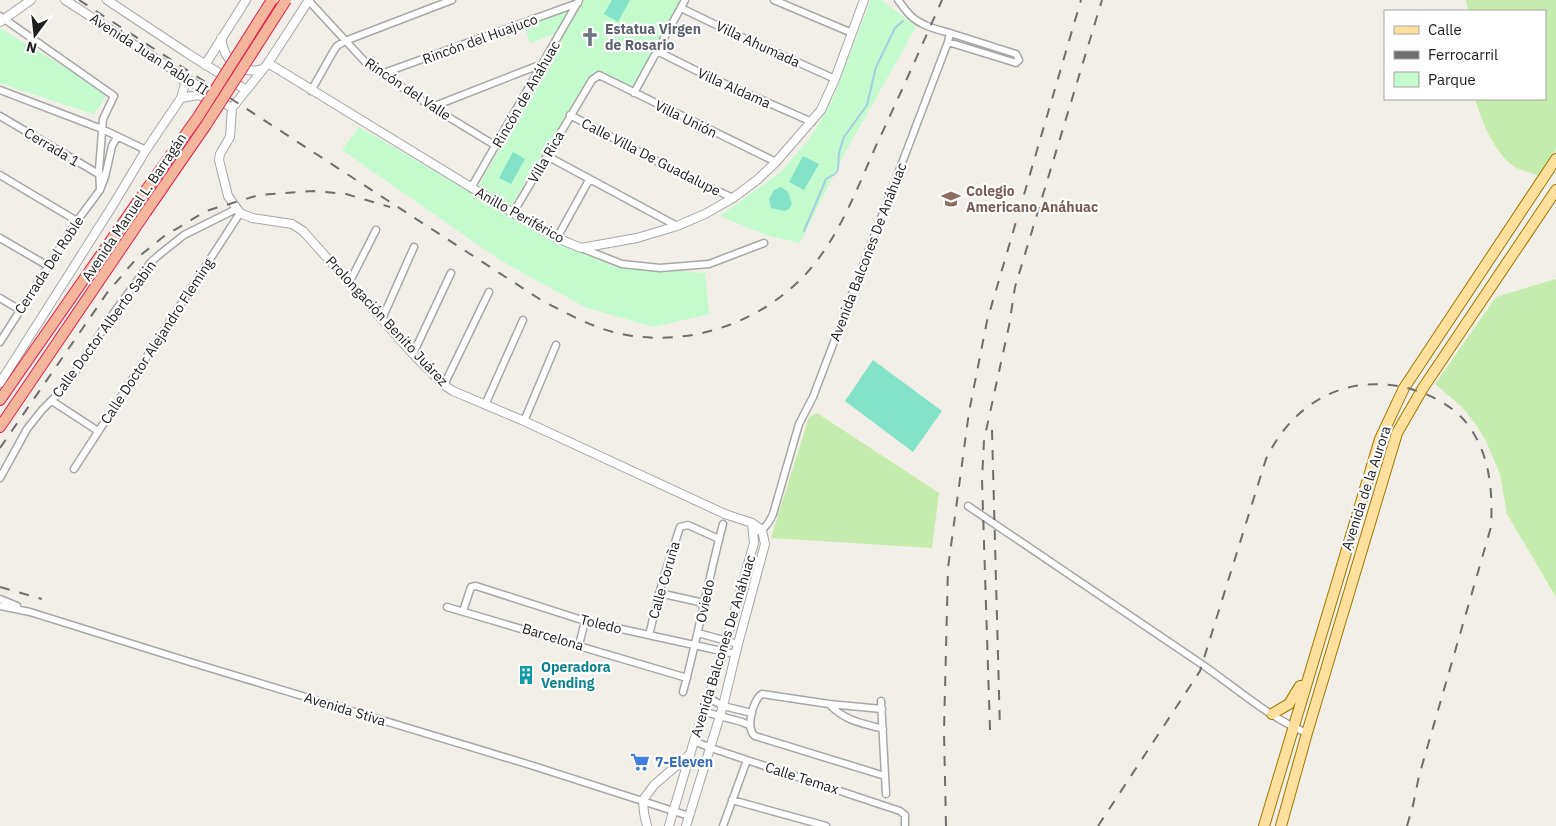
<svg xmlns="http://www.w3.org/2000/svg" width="1556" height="826" viewBox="0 0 1556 826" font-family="'IBM Plex Sans',sans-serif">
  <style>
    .grass { fill: #c5ecac }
    .park { fill: #c3fbce }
    .pitch { fill: #83e2c7 }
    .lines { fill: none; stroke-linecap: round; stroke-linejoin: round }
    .stream { stroke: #a6cde0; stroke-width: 2 }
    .minor-casing { stroke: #a7a7a7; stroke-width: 9 }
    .tertiary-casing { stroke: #a7a7a7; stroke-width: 10 }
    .primary-casing { stroke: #9d7900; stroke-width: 12 }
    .trunk-casing { stroke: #e12250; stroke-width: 12 }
    .minor { stroke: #fff; stroke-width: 6 }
    .tertiary { stroke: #fff; stroke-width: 8 }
    .primary { stroke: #ffdf9e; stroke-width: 10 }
    .trunk { stroke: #f4b69a; stroke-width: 10 }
    .rail { stroke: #6e6e6e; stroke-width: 2; stroke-dasharray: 10 10; stroke-linecap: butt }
    .trunk-bridge-casing { stroke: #e12250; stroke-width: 12; stroke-linecap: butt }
    .trunk-bridge { stroke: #f4b69a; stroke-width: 10 }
    .labels { text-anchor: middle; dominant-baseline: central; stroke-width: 4.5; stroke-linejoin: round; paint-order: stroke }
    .worship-label { font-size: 14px; font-weight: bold; fill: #5b616d; stroke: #fff; text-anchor: start }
    .street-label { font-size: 14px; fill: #202020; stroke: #fff }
    .education-label { font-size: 14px; font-weight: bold; fill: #785e54; stroke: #fff; text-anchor: start }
    .culture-label { font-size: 14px; font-weight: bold; fill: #0d838f; stroke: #fff; text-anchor: start }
    .shop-label { font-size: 14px; font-weight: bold; fill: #366cbe; stroke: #fff; text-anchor: start }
  </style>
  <rect width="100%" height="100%" fill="#f1efe7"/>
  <!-- grass -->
  <path class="grass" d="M 1466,0 L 1556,0 L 1556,150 L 1539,176 C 1532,173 1524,171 1517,168 C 1496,157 1481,120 1475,99 L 1545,99 L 1545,11 L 1468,11 Z
    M 1556,279 L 1556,597 L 1507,514 L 1500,474 L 1486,441 L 1477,426 L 1462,407 L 1435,384 L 1496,297 Z
    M 817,413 L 939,493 L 932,548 L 771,538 L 809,417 Z"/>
  <!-- park -->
  <path class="park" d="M 584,0 L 682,0 L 631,88 L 594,71 L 511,206 L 478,187 Z
    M 871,0 L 882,0 L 916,27 L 841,160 L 800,243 L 769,236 L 720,216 L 781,172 L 810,138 L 831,103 Z
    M 568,11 L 557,33 L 530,43 L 524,25 Z
    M 0,28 L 74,73 L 106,94 L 102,104 L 93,114 L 0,83 Z
    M 359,127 L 551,240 L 616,267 L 705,273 L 709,314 L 653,327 L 585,307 L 500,260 L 342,150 Z"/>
  <!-- pitch -->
  <path class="pitch" d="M 612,0 L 630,0 L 618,22 L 604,14 Z
    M 513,152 L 525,159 L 511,184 L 499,178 Z
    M 803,156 L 819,164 L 804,190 L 789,182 Z
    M 781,187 L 788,192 L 792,204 L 789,209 L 784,211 L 771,208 L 769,199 L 774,190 Z
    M 873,360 L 942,411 L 913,452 L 845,401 Z"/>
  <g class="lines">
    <!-- stream -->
    <path class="stream" d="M 804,231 L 824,184 L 826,179 L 835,174 L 838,170 L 839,153 L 844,137 L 867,105 L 876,67 L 895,28 L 903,21"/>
    <!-- minor casing -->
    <g class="minor-casing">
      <path id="minor" d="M 308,0 L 368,65 L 432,107 L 496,146
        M 774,0 L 852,33
        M 681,8 L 735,34 L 835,79
        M 0,16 L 114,96 L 103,119 L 99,170 L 100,189
        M 948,42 L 1013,62 L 1016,63 L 1019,60 L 1016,54 L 950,33
        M 657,51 L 705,75 L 812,122
        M 381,74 L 578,3
        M 0,90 L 102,129 L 146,150
        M 311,91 L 333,52 L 337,46 L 345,41 L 452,0
        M 634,93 L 685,0
        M 432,107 L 542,64
        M 570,115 L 677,172 L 733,198
        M 0,116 L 102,176
        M 547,156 L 677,226
        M 0,175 L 77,221
        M 471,188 L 579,0
        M 513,213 L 592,80 L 599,75 L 776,162
        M 0,238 L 48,266
        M 557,238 L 589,180
        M 581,248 L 622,264 L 660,268 L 709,264 L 764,243
        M 349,283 L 376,230
        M 0,298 L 20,310
        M 382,319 L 414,247
        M 0,342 L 77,221 L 100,190 L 105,177 L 112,146 L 117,137
        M 413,354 L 451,273
        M 444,385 L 489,292
        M 52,401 L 98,431
        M 485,405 L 523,320
        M 524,421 L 556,345
        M 74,469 L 240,213
        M 0,478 L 27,429 L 42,410 L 66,386 L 113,314 L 151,262 L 160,254 L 184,235 L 236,209
        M 968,506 C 1044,558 1121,609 1197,661 C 1233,685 1267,717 1307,733
        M 753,533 C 764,530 768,525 773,514 L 799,424 L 813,397 L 948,42 L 950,33 C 936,29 921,26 910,15 C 906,11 902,5 898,0
        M 659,593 L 704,603
        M 0,599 L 17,606
        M 0,606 L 30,612 L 190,662 L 524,763 L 689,816
        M 447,607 L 687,678
        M 463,611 L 471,587 L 476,586 L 585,621 L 735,654
        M 698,633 L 738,644
        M 649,635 L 662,583 L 680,527 L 688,525 L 719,539
        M 579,645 L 585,621
        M 683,692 C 698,637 708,580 723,524
        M 709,698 L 723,706 L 752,713
        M 881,701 L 886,794
        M 829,704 C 845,721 861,723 883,729
        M 882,709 L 829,704 L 762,694 C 753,699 745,729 755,736 L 885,776
        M 705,712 L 742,722 L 749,725
        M 694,741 L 711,748 L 900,811 L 905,815 L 905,826
        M 732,800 L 826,826
        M 723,826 L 747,760"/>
    </g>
    <!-- tertiary casing -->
    <g class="tertiary-casing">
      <path id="tertiary" d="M 65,0 L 232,108
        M 107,0 L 187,53 L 246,90
        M 309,0 L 268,63 L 232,108 L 230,137 L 220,154 L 219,160 L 228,196 L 240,213 L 252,218 L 292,224 L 303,231 L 413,354 L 444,385 L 453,391 L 524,421 L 725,514 L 752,523 L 762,530 L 765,544 L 738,644 L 723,706 L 686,826
        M 0,22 L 31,0
        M 221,38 C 224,61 240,75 263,69
        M 268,63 L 513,213 L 557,238 L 581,248 L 637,238 L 677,226 L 705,214 L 733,198 L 757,180 L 776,162 L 821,110 L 835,79 L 864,0
        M 205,65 L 246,0
        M 181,98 L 198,95 L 213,100
        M 0,383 L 113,205 L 146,150 L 181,98 L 185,84 L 180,74
        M 647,826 L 644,813 L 643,800 L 654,785 L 690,754
        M 669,826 L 694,741 L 722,656 L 754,543 L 752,523"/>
    </g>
    <!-- primary casing -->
    <g class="primary-casing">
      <path id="primary" d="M 1272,714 L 1289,704 L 1300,686
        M 1264,826 L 1380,439 L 1404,388 L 1556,159
        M 1281,826 L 1307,733 L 1397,433 L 1423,388 L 1556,190"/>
    </g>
    <!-- trunk casing -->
    <g class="trunk-casing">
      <path id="trunk" d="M 0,400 L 139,200
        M 0,427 L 146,212"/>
    </g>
    <!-- minor -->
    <use href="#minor" class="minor"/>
    <!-- tertiary -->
    <use href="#tertiary" class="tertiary"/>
    <!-- primary -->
    <use href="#primary" class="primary"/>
    <!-- trunk -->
    <use href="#trunk" class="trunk"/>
    <!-- rail -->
    <path class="rail" d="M 79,0 L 541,300 C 566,313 589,326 617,333 C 689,350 770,321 816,262 C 842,228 858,187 875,148 C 898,99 920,50 942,0
      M 992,430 L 1000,730
      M 0,448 L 107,293 L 136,259 L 163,237 L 206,211 L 259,195 L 313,191 L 346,194 L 390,207
      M 0,587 L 42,599
      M 990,730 L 982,480 L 984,440 L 1009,326 L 1015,287 L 1102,0
      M 946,826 L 944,731 L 948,568 L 969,412 L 987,321 L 1081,0
      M 1098,826 L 1200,671 L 1266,459 C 1294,401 1348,372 1411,389 C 1432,395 1455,407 1468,425 C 1490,454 1493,492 1491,527 L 1419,776 L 1412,810
      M 1407,826 L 1413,805"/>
    <!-- trunk-bridge casing -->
    <g class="trunk-bridge-casing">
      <path id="trunk-bridge" d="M 139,200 L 198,117 L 272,0
        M 146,212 L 206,125 L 286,0"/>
    </g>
    <!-- trunk-bridge -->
    <use href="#trunk-bridge" class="trunk-bridge"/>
  </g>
  <!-- icons -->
  <defs>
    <g id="church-bare" transform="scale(1.5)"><path d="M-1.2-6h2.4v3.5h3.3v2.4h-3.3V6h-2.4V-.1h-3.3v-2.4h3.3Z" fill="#6b7280" stroke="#fff" stroke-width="2.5" paint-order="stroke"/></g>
    <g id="school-bare" transform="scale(1.5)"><path d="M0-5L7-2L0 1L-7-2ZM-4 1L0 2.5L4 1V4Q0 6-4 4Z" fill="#8d6e63" stroke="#fff" stroke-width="2.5" paint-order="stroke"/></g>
    <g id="building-bare" transform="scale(1.5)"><path d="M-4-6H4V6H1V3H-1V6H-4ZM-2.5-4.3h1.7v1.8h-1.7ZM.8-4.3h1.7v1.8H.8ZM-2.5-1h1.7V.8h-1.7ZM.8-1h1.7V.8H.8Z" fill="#0f9aa8" stroke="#fff" stroke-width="2.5" paint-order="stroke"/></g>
    <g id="supermarket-bare" transform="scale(1.5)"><path d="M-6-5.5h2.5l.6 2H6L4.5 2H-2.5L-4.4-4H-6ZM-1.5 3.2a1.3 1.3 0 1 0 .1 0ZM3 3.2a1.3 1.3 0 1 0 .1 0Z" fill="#3f7fe0" stroke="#fff" stroke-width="2.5" paint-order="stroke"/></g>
  </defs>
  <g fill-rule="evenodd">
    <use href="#church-bare" x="590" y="37"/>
    <use href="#school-bare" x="951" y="199"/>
    <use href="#building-bare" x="526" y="675"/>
    <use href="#supermarket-bare" x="640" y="762"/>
  </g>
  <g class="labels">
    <!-- worship labels -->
    <g class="worship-label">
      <text x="605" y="29">Estatua Virgen<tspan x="605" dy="16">de Rosario</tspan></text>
    </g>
    <!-- street labels -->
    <g class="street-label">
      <text transform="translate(480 39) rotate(-20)">Rincón del Huajuco</text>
      <text transform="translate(758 44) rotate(25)">Villa Ahumada</text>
      <text transform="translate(149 54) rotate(33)">Avenida Juan Pablo II</text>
      <text transform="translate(734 88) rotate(24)">Villa Aldama</text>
      <text transform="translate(408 89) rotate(34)">Rincón del Valle</text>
      <text transform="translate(526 94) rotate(-60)">Rincón de Anáhuac</text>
      <text transform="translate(686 119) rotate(26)">Villa Unión</text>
      <text transform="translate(52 147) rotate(31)">Cerrada 1</text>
      <text transform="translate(546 157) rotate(-60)">Villa Rica</text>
      <text transform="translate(651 157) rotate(27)">Calle Villa De Guadalupe</text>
      <text transform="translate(134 207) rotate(-56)">Avenida Manuel L. Barragán</text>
      <text transform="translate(520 215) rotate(29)">Anillo Periférico</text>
      <text transform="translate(868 252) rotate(-69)">Avenida Balcones De Anáhuac</text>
      <text transform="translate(49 265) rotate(-57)">Cerrada Del Roble</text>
      <text transform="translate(387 321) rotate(47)">Prolongación Benito Juárez</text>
      <text transform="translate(104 329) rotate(-54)">Calle Doctor Alberto Sabin</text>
      <text transform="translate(157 341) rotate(-57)">Calle Doctor Alejandro Fleming</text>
      <text transform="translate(1366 488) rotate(-72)">Avenida de la Aurora</text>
      <text transform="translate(664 580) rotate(-74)">Calle Coruña</text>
      <text transform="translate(705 601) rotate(-78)">Oviedo</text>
      <text transform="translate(601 624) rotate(14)">Toledo</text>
      <text transform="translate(553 637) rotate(17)">Barcelona</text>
      <text transform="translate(723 646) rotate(-73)">Avenida Balcones De Anáhuac</text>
      <text transform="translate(345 709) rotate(17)">Avenida Stiva</text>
      <text transform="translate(802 778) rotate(18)">Calle Temax</text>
    </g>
    <!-- education labels -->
    <g class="education-label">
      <text x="966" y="191">Colegio<tspan x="966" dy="16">Americano Anáhuac</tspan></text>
    </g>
    <!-- culture labels -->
    <g class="culture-label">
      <text x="541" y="667">Operadora<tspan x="541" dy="16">Vending</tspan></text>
    </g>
    <!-- shop labels -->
    <g class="shop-label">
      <text x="655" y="762">7-Eleven</text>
    </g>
  </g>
  <!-- legend -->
  <rect x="1384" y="10" width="162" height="90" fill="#ffffff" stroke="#a6a6a6"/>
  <rect x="1394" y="26" width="25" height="8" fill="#ffdf9e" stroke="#a6a6a6"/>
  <text x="1428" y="35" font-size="15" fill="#202020">Calle</text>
  <rect x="1394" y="51" width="25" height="8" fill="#6e6e6e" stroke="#a6a6a6"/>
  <text x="1428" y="60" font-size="15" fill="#202020">Ferrocarril</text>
  <rect x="1394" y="72" width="25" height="15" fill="#c3fbce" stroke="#a6a6a6"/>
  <text x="1428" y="85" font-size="15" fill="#202020">Parque</text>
  <!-- north arrow -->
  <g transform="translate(35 35) rotate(195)" stroke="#ffffff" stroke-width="4" paint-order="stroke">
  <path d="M0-4L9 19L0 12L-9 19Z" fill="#202020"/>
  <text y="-8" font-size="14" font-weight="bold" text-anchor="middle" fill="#202020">N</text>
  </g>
</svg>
